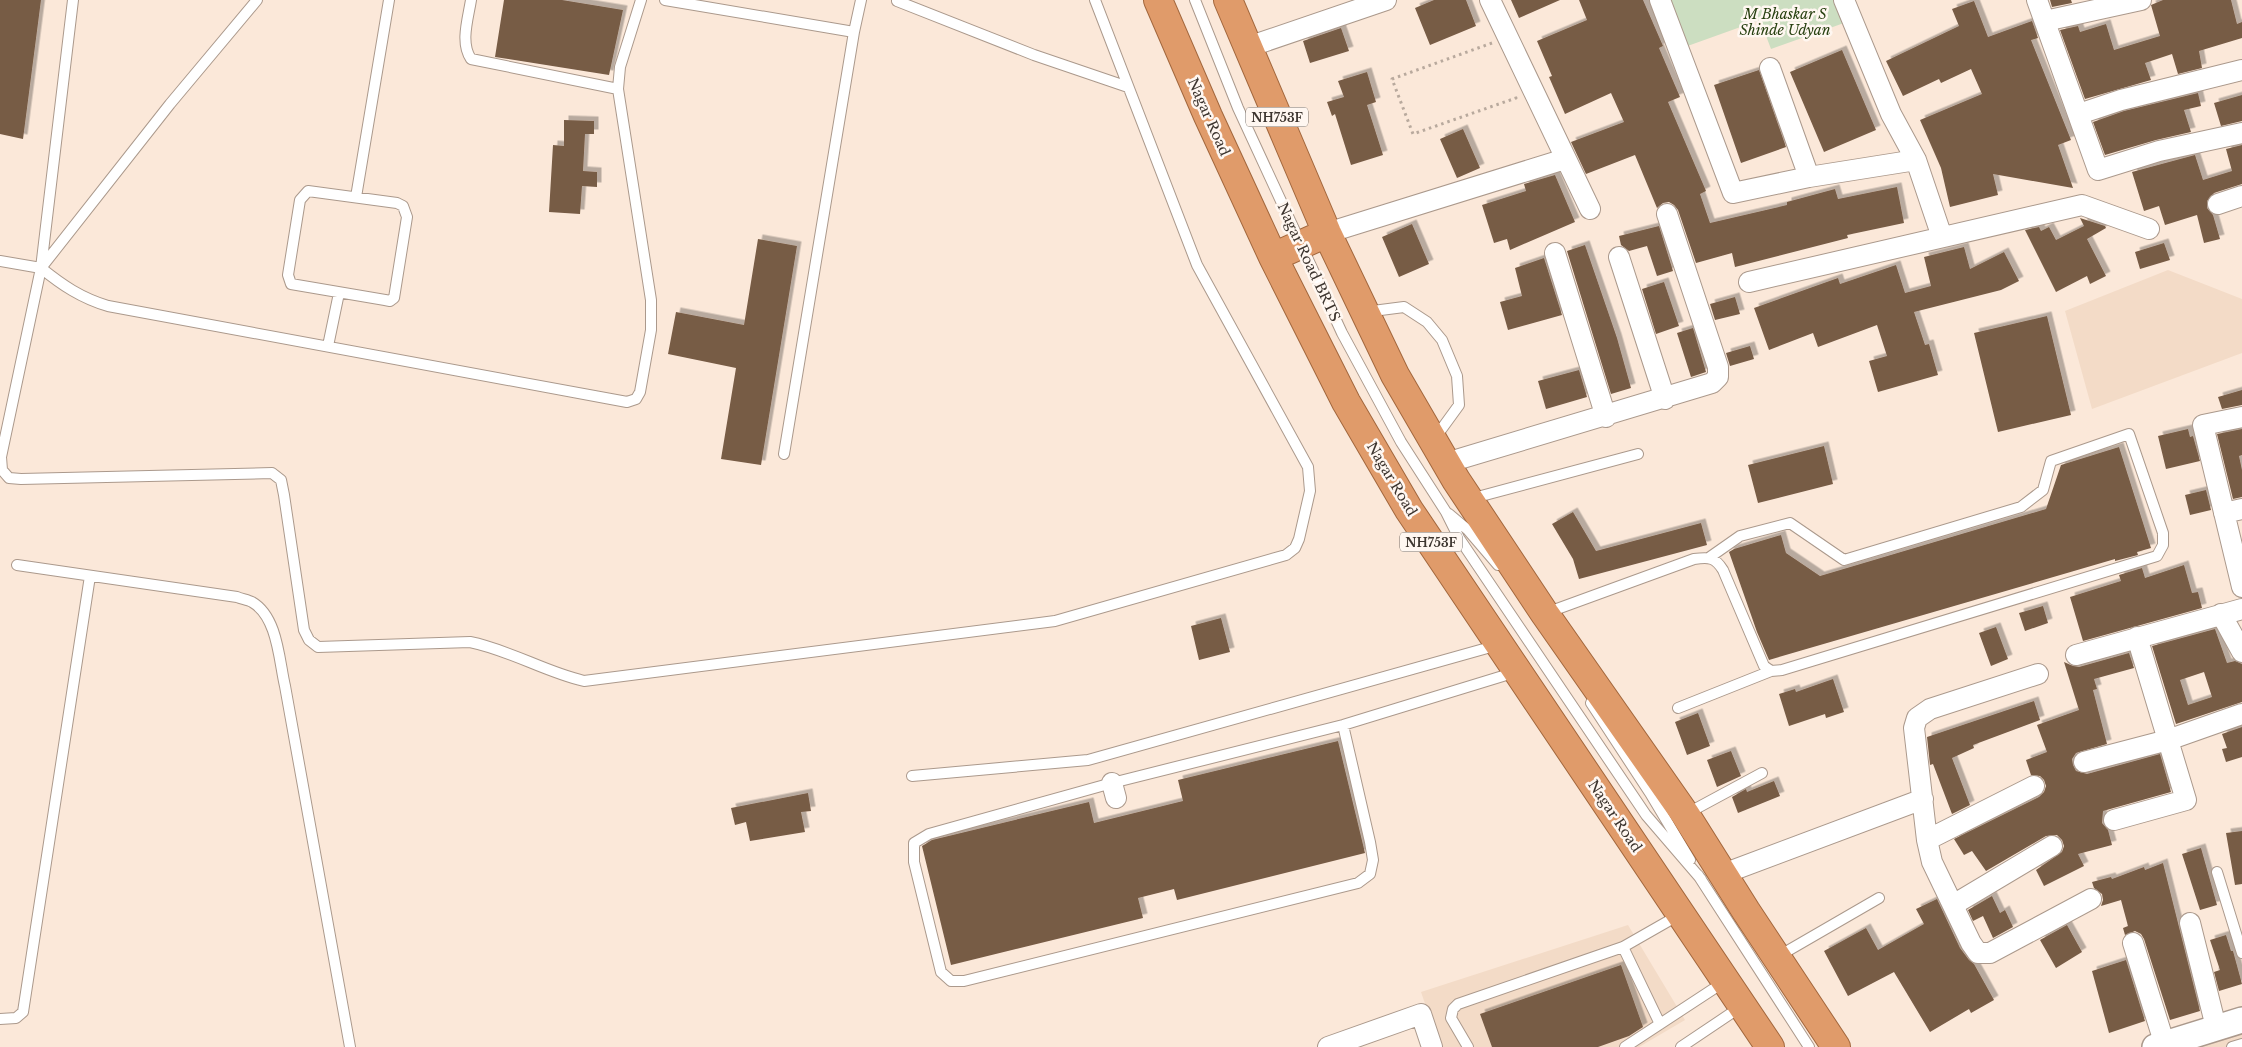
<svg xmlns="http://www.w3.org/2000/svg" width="2242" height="1047" viewBox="0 0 2242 1047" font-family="'Libre Baskerville',serif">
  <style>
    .built { fill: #f3dbc7 }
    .green { fill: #ccdec1 }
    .building { fill: #775b45; fill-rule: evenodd; filter: url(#shadow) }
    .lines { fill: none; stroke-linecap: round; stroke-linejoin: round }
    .service-casing { stroke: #ab998c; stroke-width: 12 }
    .minor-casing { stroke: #ab998c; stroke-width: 22 }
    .tertiary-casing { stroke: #ab998c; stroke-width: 28 }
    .trunk-casing { stroke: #a2673d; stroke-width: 30 }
    .path { stroke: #b8a99d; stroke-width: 3; stroke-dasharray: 2.5 4; stroke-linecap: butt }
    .service { stroke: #fff; stroke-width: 10 }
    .minor { stroke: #fff; stroke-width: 20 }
    .tertiary { stroke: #fff; stroke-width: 25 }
    .trunk { stroke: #e09b6a; stroke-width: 28 }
    .labels { text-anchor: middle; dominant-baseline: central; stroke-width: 5; stroke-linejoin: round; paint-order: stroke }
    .shield { fill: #fff7f1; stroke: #776f69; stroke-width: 1 }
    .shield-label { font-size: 12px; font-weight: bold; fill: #3d352f }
    .park-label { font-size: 14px; font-style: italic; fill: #274010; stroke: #fff7f1 }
    .street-label { font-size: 14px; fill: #3d352f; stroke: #fff7f1 }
  </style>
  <defs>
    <filter id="shadow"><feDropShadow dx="4.5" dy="-4.5" stdDeviation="0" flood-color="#0004"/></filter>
  </defs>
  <rect width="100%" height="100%" fill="#fbe8d9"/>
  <!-- built -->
  <path class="built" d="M 2168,270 L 2242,299 L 2242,353 L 2092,409 L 2065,311 Z
    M 1628,925 L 1685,1020 L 1639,1047 L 1440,1047 L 1421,992 Z
    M 2242,1034 L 2242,1047 L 2184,1047 Z"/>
  <!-- green -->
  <path class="green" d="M 1665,0 L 1836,0 L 1844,23 L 1771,49 L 1760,20 L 1682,48 Z"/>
  <!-- building -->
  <path class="building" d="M 0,0 L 41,0 L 23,139 L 0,134 Z
    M 504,0 L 562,0 L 623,10 L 609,75 L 495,57 Z
    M 1434,0 L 1466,0 L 1476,26 L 1430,45 L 1415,8 Z
    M 1511,0 L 1560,0 L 1519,18 Z
    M 1579,0 L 1643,0 L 1663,46 L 1659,48 L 1680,97 L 1668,102 L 1706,191 L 1700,194 L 1710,223 L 1787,205 L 1787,202 L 1835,189 L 1838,199 L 1897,187 L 1904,223 L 1847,235 L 1848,238 L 1735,267 L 1732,253 L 1696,263 L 1678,210 L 1674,205 L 1669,202 L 1663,203 L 1657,208 L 1635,155 L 1586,174 L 1571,142 L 1624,122 L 1611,93 L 1565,114 L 1549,77 L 1552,76 L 1537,41 L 1587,20 Z
    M 2050,0 L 2071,0 L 2072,3 L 2052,7 Z
    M 2163,0 L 2231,0 L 2237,24 L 2242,22 L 2242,38 L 2199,51 L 2202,68 L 2178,74 L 2172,54 L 2145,63 L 2151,80 L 2085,99 L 2060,30 L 2078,26 L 2080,32 L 2106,24 L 2114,50 L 2160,36 L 2151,5 Z
    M 1974,1 L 1988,37 L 2032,21 L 2038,38 L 2031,40 L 2071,140 L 2058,145 L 2073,188 L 1993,174 L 1998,195 L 1950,207 L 1941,168 L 1920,120 L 1982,94 L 1971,69 L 1941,83 L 1939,79 L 1903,96 L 1886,61 L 1959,26 L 1952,9 Z
    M 1341,28 L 1349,51 L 1310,63 L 1303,41 Z
    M 1842,50 L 1876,130 L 1824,152 L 1790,72 Z
    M 1759,70 L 1786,147 L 1741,163 L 1714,85 Z
    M 1367,72 L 1376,102 L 1367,105 L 1383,155 L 1351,165 L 1335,114 L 1332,116 L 1327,102 L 1344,97 L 1338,81 Z
    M 2198,93 L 2201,106 L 2184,110 L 2191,132 L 2156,140 L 2105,155 L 2093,122 L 2124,111 Z
    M 2242,95 L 2242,121 L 2221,126 L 2214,103 Z
    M 564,120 L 594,121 L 594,134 L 585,134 L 583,171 L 597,172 L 597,187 L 582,186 L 580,214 L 549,212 L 553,145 L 564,146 Z
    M 1463,129 L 1480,168 L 1457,178 L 1440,139 Z
    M 2242,145 L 2242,184 L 2214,193 L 2207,201 L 2207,208 L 2213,215 L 2220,239 L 2204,243 L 2197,215 L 2165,225 L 2159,206 L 2144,211 L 2132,172 L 2195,155 L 2203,180 L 2232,171 L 2226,149 Z
    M 1555,175 L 1575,222 L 1510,250 L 1507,239 L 1494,243 L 1482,205 L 1526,191 L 1524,184 Z
    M 2080,218 L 2105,226 L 2106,228 L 2087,239 L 2106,276 L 2090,284 L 2087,276 L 2056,292 L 2025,230 L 2039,227 L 2041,231 L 2049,227 L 2056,240 L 2084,226 Z
    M 1412,224 L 1429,264 L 1399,277 L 1382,237 Z
    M 1659,226 L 1673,271 L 1657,276 L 1647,246 L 1629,251 L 1621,245 L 1619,236 Z
    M 758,239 L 797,246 L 761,465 L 721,459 L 736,368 L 668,354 L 676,312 L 744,325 Z
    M 2164,243 L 2170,260 L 2140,269 L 2135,252 Z
    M 1585,245 L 1617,338 L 1631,388 L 1611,394 L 1567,251 Z
    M 1964,247 L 1970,269 L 2004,252 L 2019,281 L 2001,290 L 1914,312 L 1925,345 L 1929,344 L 1938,375 L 1878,392 L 1869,361 L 1887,356 L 1877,325 L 1818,347 L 1813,333 L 1769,350 L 1754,308 L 1838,278 L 1840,284 L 1896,265 L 1905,293 L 1931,286 L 1924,257 Z
    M 1544,258 L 1562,315 L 1508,330 L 1500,302 L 1522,296 L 1515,268 Z
    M 1664,282 L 1679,326 L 1656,334 L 1642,289 Z
    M 1735,297 L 1740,314 L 1715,320 L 1710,304 Z
    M 2047,316 L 2071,415 L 1998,432 L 1974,333 Z
    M 1693,328 L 1706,372 L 1691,377 L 1677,333 Z
    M 1750,346 L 1754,359 L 1730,366 L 1726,353 Z
    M 1579,370 L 1587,397 L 1546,409 L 1538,381 Z
    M 2242,390 L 2242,405 L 2222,409 L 2218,397 Z
    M 2188,429 L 2190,437 L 2193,436 L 2200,461 L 2166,469 L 2158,436 Z
    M 2242,429 L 2242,455 L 2239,456 L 2242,470 L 2242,497 L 2233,499 L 2217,434 Z
    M 1824,446 L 1833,484 L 1758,503 L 1748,465 Z
    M 2119,447 L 2151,548 L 2137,552 L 2138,555 L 2115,561 L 2115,559 L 1769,660 L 1757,632 L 1729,552 L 1734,549 L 1781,535 L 1786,553 L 1820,576 L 2046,509 L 2061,465 Z
    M 2206,490 L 2211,510 L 2190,515 L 2185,495 Z
    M 1573,512 L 1596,551 L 1701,523 L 1707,545 L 1579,579 L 1573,559 L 1552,524 Z
    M 2184,565 L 2192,593 L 2198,592 L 2202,608 L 2083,641 L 2070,597 L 2121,581 L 2119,575 L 2142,568 L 2145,578 Z
    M 2043,606 L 2048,623 L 2025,631 L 2019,613 Z
    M 1221,618 L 1230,652 L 1199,660 L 1191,626 Z
    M 1996,627 L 2008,659 L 1991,666 L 1979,633 Z
    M 2215,629 L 2227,663 L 2235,661 L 2242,664 L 2242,702 L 2176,724 L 2152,646 ZM 2204,672 L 2212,697 L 2188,705 L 2180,680 Z
    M 2129,653 L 2134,668 L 2094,679 L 2097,689 L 2093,690 L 2107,744 L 2076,753 L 2072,759 L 2073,765 L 2076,771 L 2087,774 L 2160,754 L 2171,792 L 2103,811 L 2102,823 L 2108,830 L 2112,845 L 2078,854 L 2084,866 L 2044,886 L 2036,870 L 2062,852 L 2064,846 L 2062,840 L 2057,835 L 2046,836 L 1986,871 L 1972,851 L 1964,855 L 1954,839 L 2039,797 L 2044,792 L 2046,786 L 2044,780 L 2040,776 L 2031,775 L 2026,760 L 2047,752 L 2037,725 L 2079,710 L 2064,662 L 2073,666 L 2079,667 Z
    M 1833,679 L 1844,712 L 1826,718 L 1825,714 L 1789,726 L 1779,694 L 1795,689 L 1796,692 Z
    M 2034,701 L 2040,720 L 1973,745 L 1974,748 L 1952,758 L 1970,805 L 1952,814 L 1933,764 L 1930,765 L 1927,737 Z
    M 1698,713 L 1710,746 L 1687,755 L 1675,722 Z
    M 2242,727 L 2242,757 L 2226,762 L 2222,749 L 2227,748 L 2222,734 Z
    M 1338,741 L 1365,853 L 1177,900 L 1174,889 L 1138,898 L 1143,918 L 951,965 L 922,846 L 932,840 L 1089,802 L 1094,823 L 1183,801 L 1178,780 Z
    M 1731,751 L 1741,776 L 1717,787 L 1707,760 Z
    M 1774,781 L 1780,796 L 1738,813 L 1732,797 L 1746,789 L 1747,792 Z
    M 808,793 L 811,811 L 801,812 L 805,832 L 750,841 L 746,822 L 735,825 L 731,808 Z
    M 2242,831 L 2242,884 L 2235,885 L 2226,833 Z
    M 2201,848 L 2217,905 L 2200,910 L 2182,854 Z
    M 2163,863 L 2200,1011 L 2170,1020 L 2144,939 L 2141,934 L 2135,931 L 2125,935 L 2123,928 L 2128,926 L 2121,900 L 2101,906 L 2103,900 L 2102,894 L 2094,888 L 2092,882 L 2111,877 L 2112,879 L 2144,867 L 2145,870 Z
    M 1992,896 L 2000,913 L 2005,910 L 2013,927 L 1993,938 L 1983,916 L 1973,921 L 1968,910 Z
    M 1937,899 L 1960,948 L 1969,960 L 1974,964 L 1994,1000 L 1971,1013 L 1969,1009 L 1930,1032 L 1894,972 L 1848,996 L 1824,951 L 1866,928 L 1878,950 L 1924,924 L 1916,909 Z
    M 2067,925 L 2082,952 L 2056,968 L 2040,940 Z
    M 2226,935 L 2231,951 L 2233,951 L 2242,984 L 2219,991 L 2214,972 L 2220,970 L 2210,940 Z
    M 2126,960 L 2145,1021 L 2109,1033 L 2092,971 Z
    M 1621,965 L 1643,1027 L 1629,1036 L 1598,1047 L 1492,1047 L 1480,1014 Z"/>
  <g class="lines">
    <!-- service casing -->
    <g class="service-casing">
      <path id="service" d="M 73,0 L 41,268 C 62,285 81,298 108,306 L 627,402 L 636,399 L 640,392 L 651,330 L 651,300 L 618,89 L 620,67 L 641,0
        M 257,0 L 170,104 L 41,268 L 1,457 L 2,470 L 9,478 L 21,479 L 272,473 L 281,480 L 284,495 L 304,630 L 309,640 L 318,647 L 470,642 C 510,650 545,672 584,681 L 1055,621 L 1286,555 L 1295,548 L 1299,539 L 1310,491 L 1308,467 L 1197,265 L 1095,0
        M 471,0 C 468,19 460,43 471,59 L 618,89
        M 665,0 L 854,32 L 784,454
        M 1195,0 L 1238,108 L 1342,333 L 1401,442 L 1446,512 L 1459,538 L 1646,815 L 1701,879
        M 897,1 L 1034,55 L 1128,87
        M 854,32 L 861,0
        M 308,191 L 397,203 L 403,206 L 407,217 L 394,298 L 390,301 L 385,300 L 291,284 L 288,275 L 300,200 Z
        M 356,197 L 389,0
        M 0,261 L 41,268
        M 1365,312 L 1404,307 L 1427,322 L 1442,340 L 1457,376 L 1459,405 L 1435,438
        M 328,346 L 339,293
        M 1470,499 L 1638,454
        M 1449,514 L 1468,530 L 1498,565
        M 17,565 L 237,597 C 242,599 248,600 252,602 C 278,617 279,661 285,686 L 350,1047
        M 1546,613 L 1694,559 C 1709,557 1715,557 1723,570 L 1764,666 L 1771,671 L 1782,670 L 2157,556 L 2163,545 L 2163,533 L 2129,434 L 2051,461 L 2043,490 L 2021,507 L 1844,560 L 1790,523 L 1740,536 L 1710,557
        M 1591,703 L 1650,793 L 1690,860
        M 1678,708 L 1771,671
        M 1343,725 L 1370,842 L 1373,860 L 1370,874 L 1358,883 L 964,981 L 951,981 L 941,972 L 914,862 L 914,843 L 929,834 L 1112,783 L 1343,725 L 1516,672
        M 912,776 L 1088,760 L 1498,645
        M 1686,814 L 1762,773
        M 2217,872 L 2242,953
        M 1698,875 L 1809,1047
        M 1623,947 L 1660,1024
        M 1777,957 L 1879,898
        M 0,1019 L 16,1018 L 23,1012 L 90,576
        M 1468,1047 L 1451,1018 L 1453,1009 L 1458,1004 L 1623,947 L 1679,915
        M 1625,1047 L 1724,982
        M 1681,1047 L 1742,1006
        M 2232,1047 L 2242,1044"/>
    </g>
    <!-- minor casing -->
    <g class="minor-casing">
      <path id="minor" d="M 1490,0 L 1590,209
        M 1660,0 L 1733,193 L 1809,177 L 1916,160
        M 1844,0 L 1891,114 L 1916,160 L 1942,237
        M 2037,0 L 2098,170 L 2159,151 L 2242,133
        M 2045,21 L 2141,0
        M 1248,47 L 1386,0
        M 1770,68 L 1809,177
        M 2079,114 L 2121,100 L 2242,70
        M 2218,204 L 2242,196
        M 1327,233 L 1565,159
        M 1555,253 L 1606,417
        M 1619,257 L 1665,399
        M 1749,282 L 2082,205 L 2149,229
        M 2242,417 L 2203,425 L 2242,587
        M 1446,463 L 1712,383 L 1718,377 L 1718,367 L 1667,214
        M 2224,513 L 2242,509
        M 2221,614 L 2242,652
        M 2076,655 L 2242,609
        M 2038,674 L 1930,709 L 1917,718 L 1914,728 L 1927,840 L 1932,862 L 1971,943 L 1978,953 L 1990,953 L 2091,899
        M 2084,762 L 2168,740 L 2242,714
        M 1112,783 L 1116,798
        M 2114,820 L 2186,800 L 2137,637
        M 1927,840 L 2034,786
        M 1723,874 L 1923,799
        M 1953,905 L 2052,846
        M 2190,923 L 2216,1027
        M 2133,943 L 2164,1042
        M 1328,1047 L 1421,1014 L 1432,1047"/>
    </g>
    <!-- tertiary casing -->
    <g class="tertiary-casing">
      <path id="tertiary" d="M 2155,1047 L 2242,1020"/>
    </g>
    <!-- trunk casing -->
    <g class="trunk-casing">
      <path id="trunk" d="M 1158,0 L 1208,116 L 1273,257 L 1346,402 L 1409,510 L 1770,1047
        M 1228,0 L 1327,233 L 1395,375 L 1456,480 L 1545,614 L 1685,814 L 1746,911 L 1836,1047
        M 1273,257 L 1327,233"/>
    </g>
    <!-- path -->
    <path class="path" d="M 1492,43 L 1392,79 L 1413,134 L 1516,98 L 1515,96"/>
    <!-- service -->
    <use href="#service" class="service"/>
    <!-- minor -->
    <use href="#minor" class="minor"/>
    <!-- tertiary -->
    <use href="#tertiary" class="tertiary"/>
    <!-- trunk -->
    <use href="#trunk" class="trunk"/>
  </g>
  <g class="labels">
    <!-- shield labels -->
    <g class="shield">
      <rect x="1246" y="107.5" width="62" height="19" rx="4"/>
      <rect x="1400" y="532.5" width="62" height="19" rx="4"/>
    </g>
    <g class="shield-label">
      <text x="1277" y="117">NH753F</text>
      <text x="1431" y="542">NH753F</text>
    </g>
    <!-- park labels -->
    <g class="park-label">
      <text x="1785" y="14">M Bhaskar S<tspan x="1785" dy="16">Shinde Udyan</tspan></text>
    </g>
    <!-- street labels -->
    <g class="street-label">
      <text transform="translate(1209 117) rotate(66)">Nagar Road</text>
      <text transform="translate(1309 262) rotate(65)">Nagar Road BRTS</text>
      <text transform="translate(1392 479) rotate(59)">Nagar Road</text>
      <text transform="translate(1615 816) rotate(56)">Nagar Road</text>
    </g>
  </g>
</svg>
